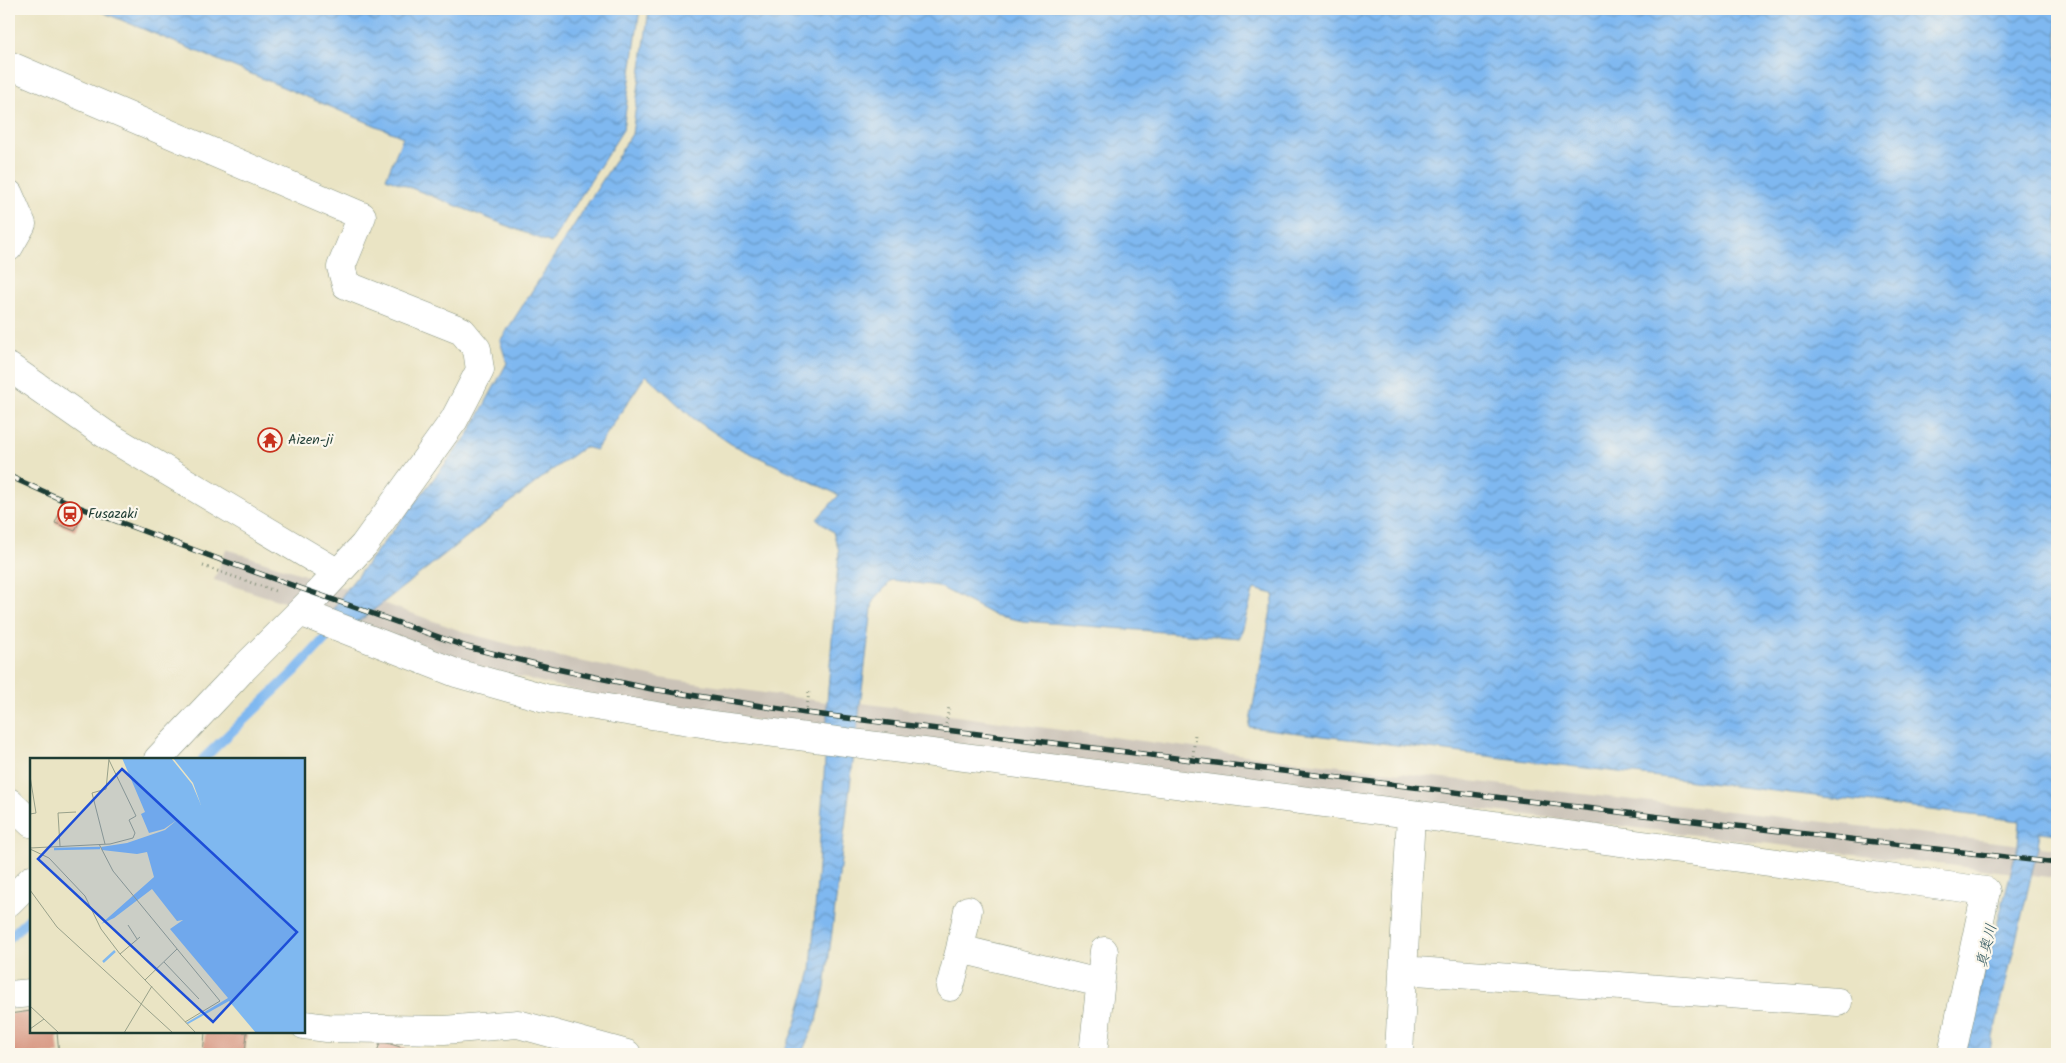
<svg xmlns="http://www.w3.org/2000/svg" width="2066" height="1063" viewBox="0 0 2066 1063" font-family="Kalam,'Klee One',sans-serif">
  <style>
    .railway { fill: #cbc3b8 }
    .water { fill: url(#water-waves); stroke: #4f7a92 }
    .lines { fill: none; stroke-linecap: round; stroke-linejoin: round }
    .stream { stroke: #7fb8f0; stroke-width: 10 }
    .building { fill: #d6937d }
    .street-casing { stroke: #84907c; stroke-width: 29 }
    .path { stroke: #84907c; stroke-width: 3; stroke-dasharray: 1 4; stroke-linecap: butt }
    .street { stroke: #fff; stroke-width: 28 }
    .rail-casing { stroke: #1f3d34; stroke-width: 5.5 }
    .rail { stroke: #fbf7ec; stroke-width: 4; stroke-dasharray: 11; stroke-linecap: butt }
    .labels { text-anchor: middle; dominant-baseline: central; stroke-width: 4.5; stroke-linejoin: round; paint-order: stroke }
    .poi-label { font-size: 14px; fill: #1f3d34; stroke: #fbf7ec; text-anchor: start }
    .water-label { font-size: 15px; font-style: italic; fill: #375c63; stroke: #fbf7ec }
    .inset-river { fill: none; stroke: #7fb8f0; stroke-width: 2.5 }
    .inset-road { fill: none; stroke: #99a18a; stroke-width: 1 }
    .view { fill: #1d4ed8; fill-opacity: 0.15; stroke: #1d4ed8; stroke-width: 2.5 }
    .inset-edge { fill: none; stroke: #1f3d34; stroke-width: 2.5 }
  </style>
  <defs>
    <pattern id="water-waves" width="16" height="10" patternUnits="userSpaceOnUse" patternTransform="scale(1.25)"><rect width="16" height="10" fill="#7fb8f0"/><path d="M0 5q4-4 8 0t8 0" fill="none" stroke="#6797c3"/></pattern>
  </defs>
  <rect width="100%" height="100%" fill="#fbf7ec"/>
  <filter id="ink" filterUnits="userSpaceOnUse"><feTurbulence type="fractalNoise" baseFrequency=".02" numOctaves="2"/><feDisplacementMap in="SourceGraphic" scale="10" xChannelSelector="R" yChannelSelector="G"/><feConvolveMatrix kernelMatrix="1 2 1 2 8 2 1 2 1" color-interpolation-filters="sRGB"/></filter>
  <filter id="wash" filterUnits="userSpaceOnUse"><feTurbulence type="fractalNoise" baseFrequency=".0096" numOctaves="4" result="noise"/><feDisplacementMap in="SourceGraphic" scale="20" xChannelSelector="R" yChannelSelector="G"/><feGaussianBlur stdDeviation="1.12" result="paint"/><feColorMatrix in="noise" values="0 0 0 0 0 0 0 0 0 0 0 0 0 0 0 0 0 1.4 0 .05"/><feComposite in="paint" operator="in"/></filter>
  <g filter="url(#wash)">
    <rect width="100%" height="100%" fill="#eae4c4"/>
    <!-- railway -->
    <path class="railway" d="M 226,549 L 347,589 L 328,616 L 214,580 Z
      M 383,603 L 470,634 L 551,655 L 660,678 L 827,702 L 827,731 L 589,694 L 460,662 L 352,627 Z
      M 861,703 L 1245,755 L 2057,849 L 2057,878 L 1242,781 L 857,732 Z"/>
    <!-- water -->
    <path class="water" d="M 95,9 L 640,9 L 623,130 L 551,243 L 386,178 L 403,137 Z
      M 649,9 L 2057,9 L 2057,834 L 2040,832 L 2038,847 L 1989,1054 L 1963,1054 L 2018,845 L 2020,821 L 1249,727 L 1274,594 L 1254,589 L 1240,638 L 1023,621 L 994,615 L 938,586 L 892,580 L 873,601 L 825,988 L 817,1020 L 801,1054 L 783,1054 L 795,1026 L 811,971 L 827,731 L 827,702 L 839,551 L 833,532 L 817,519 L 839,495 L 731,444 L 693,418 L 646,375 L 596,450 L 584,447 L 548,473 L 352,627 L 328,616 L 347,589 L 468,435 L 507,363 L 500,341 L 632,134 Z"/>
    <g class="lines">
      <!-- stream -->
      <path class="stream" d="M 203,759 L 294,672 L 335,628
        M 9,938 L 31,917"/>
    </g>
    <g id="blocks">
      <!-- building -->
      <path class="building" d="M 62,507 L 82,515 L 75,531 L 55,523 Z
        M 31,1011 L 31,1032 L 57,1032 L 59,1054 L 9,1054 L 9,1014 Z
        M 205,1032 L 247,1032 L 245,1054 L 203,1054 Z
        M 381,1041 L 419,1053 L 418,1054 L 376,1054 Z"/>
    </g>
  </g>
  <g filter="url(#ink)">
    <use href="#blocks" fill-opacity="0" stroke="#84907c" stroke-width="1"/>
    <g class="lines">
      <!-- street casing -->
      <g class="street-casing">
        <path id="street" d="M 9,65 L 362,216 L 341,267 L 346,285 L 462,331 L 477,349 L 480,370 L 454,420 L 364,545 L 318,594 L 242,670 L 158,759
          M 9,194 L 22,224 L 9,247
          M 9,367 L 105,434 L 338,573
          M 300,612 L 456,673 L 545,698 L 720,726 L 1411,814 L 1986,891 L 1952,1054
          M 9,802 L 31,823
          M 9,902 L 31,880
          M 960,949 L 1100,983
          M 1403,970 L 1838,1002
          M 950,987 L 960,949 L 968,910
          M 9,995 L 31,993
          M 304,1025 L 327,1028 L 444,1030 L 518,1024 L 627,1054
          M 1093,1054 L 1104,951
          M 1399,1054 L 1411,814"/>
      </g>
      <!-- path -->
      <path class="path" d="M 203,566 L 278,592
        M 807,708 L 809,691
        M 946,724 L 949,707
        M 1193,756 L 1195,734"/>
      <!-- street -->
      <use href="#street" class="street"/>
      <!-- rail casing -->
      <g class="rail-casing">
        <path id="rail" d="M 9,476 L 76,506 L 221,560 L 467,647 L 552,668 L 652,689 L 806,713 L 1668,818 L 2057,863"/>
      </g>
      <!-- rail -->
      <use href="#rail" class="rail"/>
    </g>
  </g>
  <!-- icons -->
  <defs>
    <g id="temple-ring" transform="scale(1.25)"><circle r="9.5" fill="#fbf7ec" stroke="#c8321e" stroke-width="1.5"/><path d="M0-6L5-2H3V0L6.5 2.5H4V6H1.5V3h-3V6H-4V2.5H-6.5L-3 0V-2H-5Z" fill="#c8321e"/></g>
    <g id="station-ring" transform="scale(1.25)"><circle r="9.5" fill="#fbf7ec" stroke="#c8321e" stroke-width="1.5"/><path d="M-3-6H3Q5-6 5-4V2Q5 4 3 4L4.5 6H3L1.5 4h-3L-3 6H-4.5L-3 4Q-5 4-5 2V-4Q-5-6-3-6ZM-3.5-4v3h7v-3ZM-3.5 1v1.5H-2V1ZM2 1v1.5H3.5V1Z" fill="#c8321e"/></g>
  </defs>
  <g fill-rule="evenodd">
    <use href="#temple-ring" x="270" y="440"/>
    <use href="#station-ring" x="70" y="514"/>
  </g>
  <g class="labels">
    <!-- poi labels -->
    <g class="poi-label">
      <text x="288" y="440">Aizen-ji</text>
      <text x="88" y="514">Fusazaki</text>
    </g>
    <!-- water labels -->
    <g class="water-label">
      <text transform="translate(1987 946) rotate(-76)">真奥川</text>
    </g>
  </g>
  <!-- overview -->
  <g transform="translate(30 758)">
    <rect width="275" height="275" fill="#eae4c4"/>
    <path d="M 92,0 L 141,0 L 162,26 L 171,47 L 163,25 L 143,0 L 275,0 L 275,275 L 226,275 L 199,243 L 158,266 L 156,265 L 198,240 L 140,171 L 153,162 L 147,163 L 122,131 L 84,160 L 71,166 L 124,119 L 117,94 L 107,96 L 72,92 L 71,89 L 97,85 L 135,72 L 147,62 L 134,71 L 119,75 L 111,56 L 115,54 Z" fill="#7fb8f0"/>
    <path class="inset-river" d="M 24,91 L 70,90M 73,204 L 85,193"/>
    <path class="inset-road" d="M 0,18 L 6,55 L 0,56M 69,86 L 83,113 L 190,243 L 155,264M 75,86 L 62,35 L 76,31 L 79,1M 30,88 L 28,55 L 46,54M 0,90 L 80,86 L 103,80 L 105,75 L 99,62 L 106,58 L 79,2M 0,91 L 19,100 L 55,138 L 71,171 L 90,196 L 166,275M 0,132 L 27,169 L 143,275M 98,167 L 107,181M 90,196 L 110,179M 134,204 L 169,241M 115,222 L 147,191M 0,248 L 29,275M 0,271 L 14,261M 94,275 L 122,228"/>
    <path class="view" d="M 92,11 L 267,174 L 183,264 L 8,101 Z"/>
    <rect width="275" height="275" class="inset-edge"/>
  </g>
  <!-- margin -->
  <rect width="2066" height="1063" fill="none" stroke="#fbf7ec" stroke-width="30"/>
</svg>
